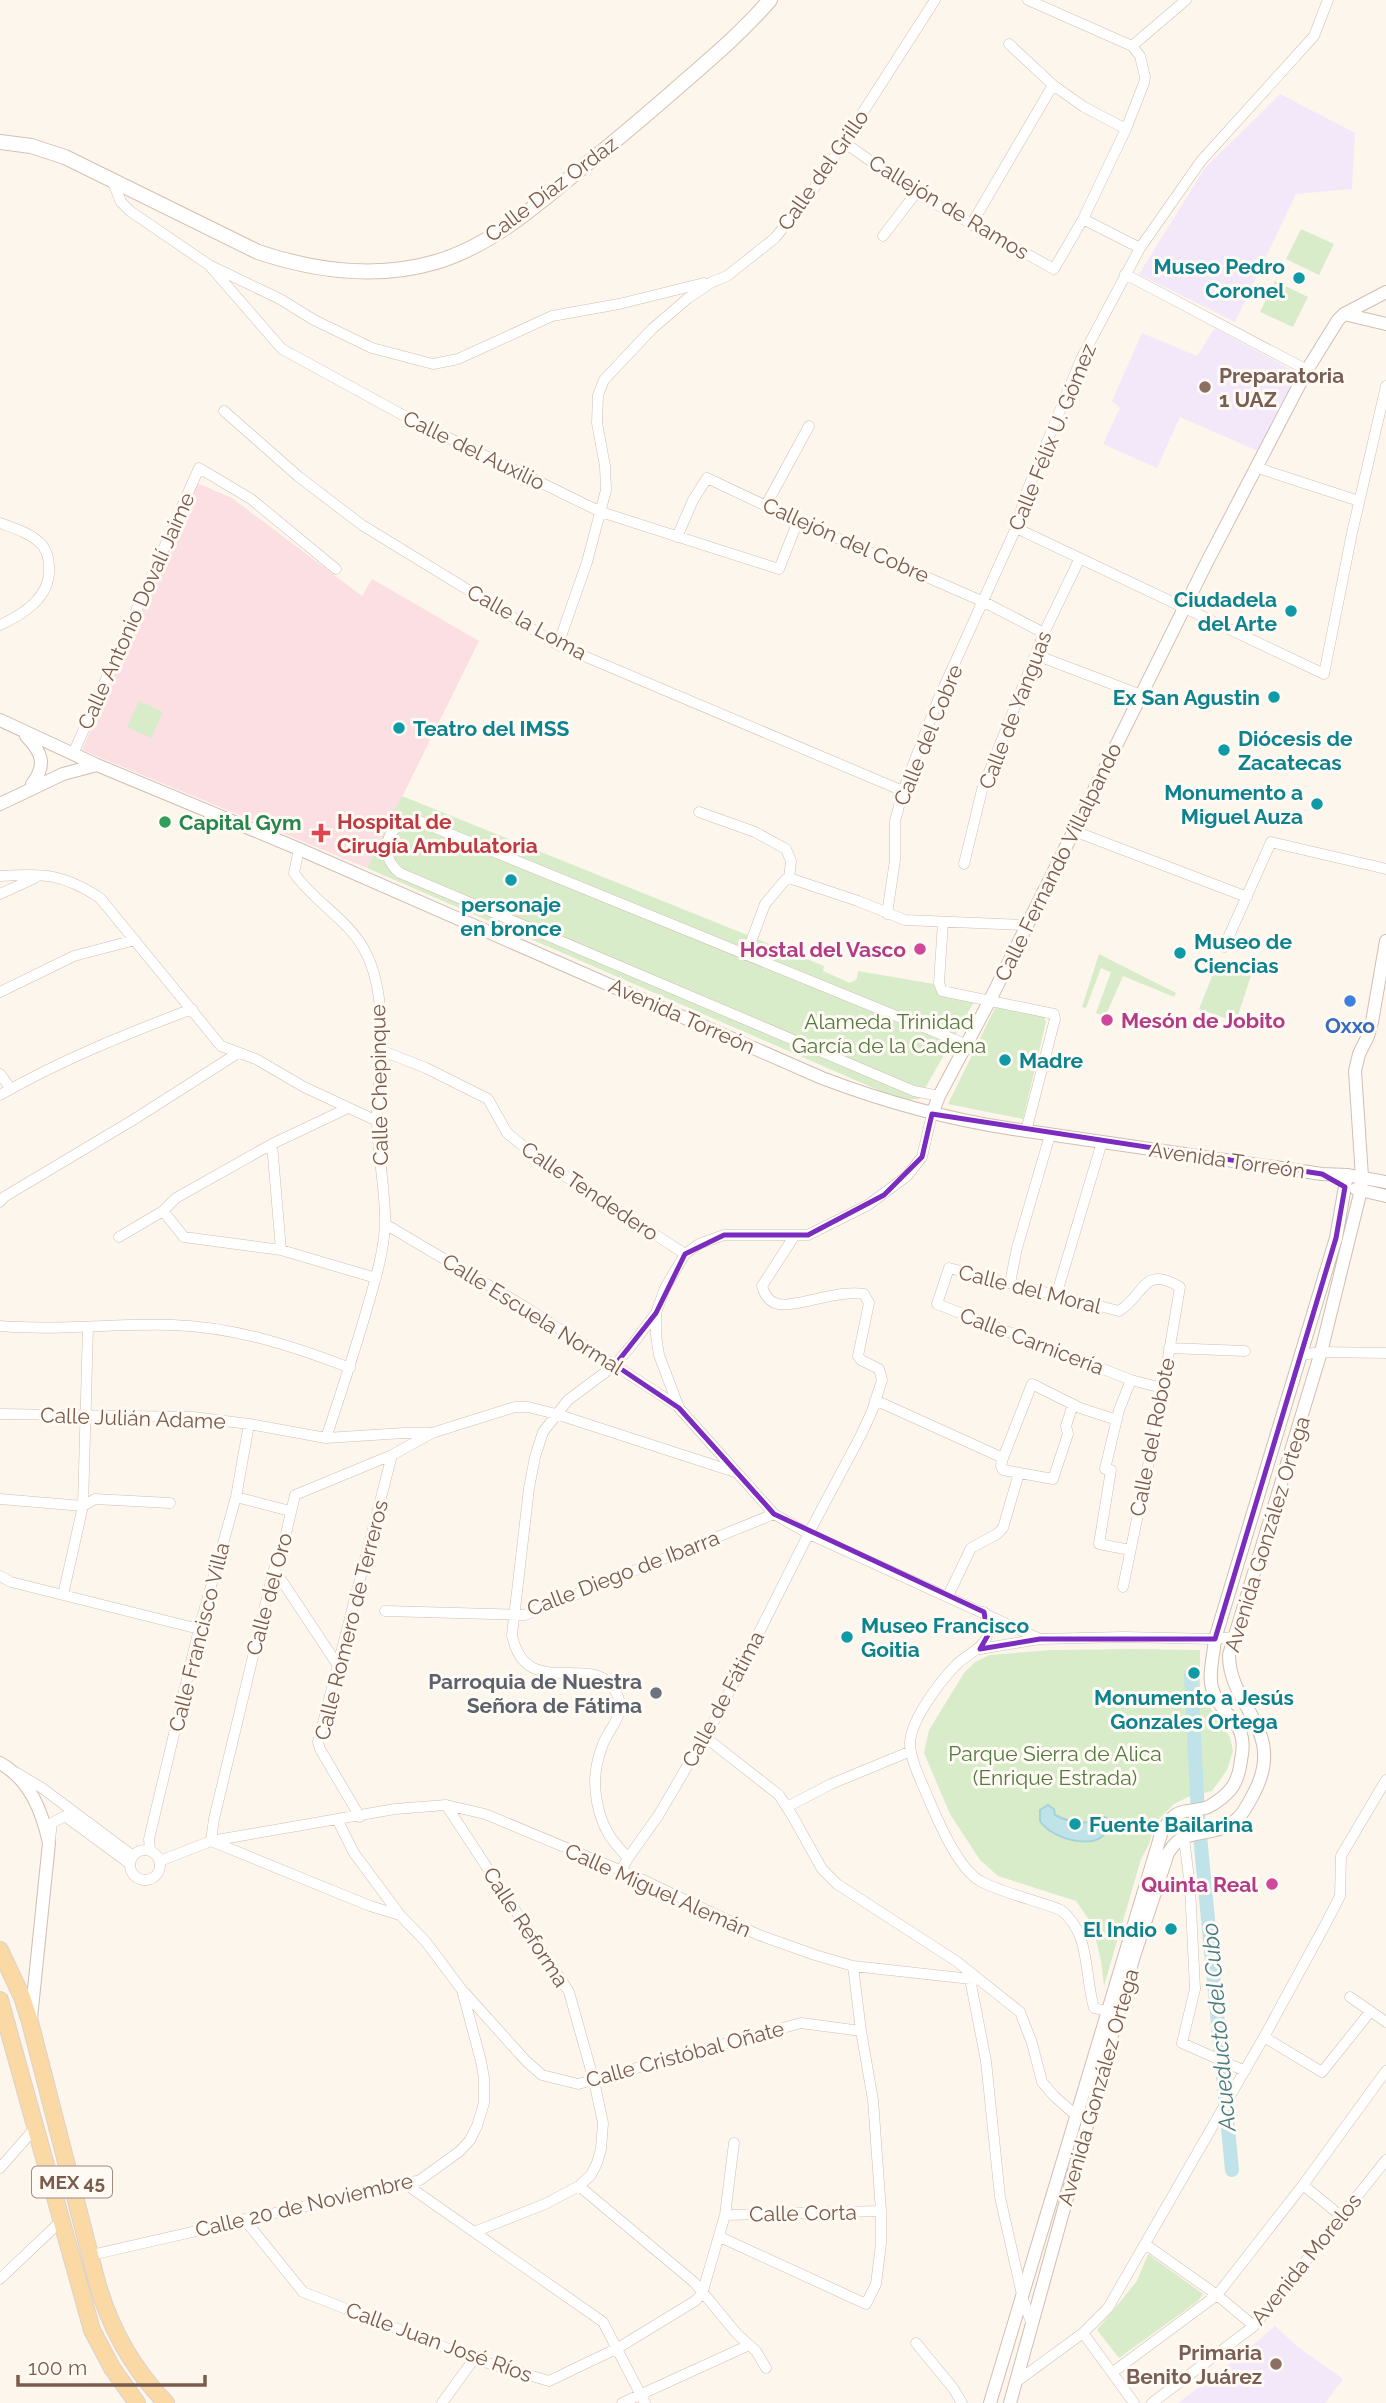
<svg xmlns="http://www.w3.org/2000/svg" width="1386" height="2403" viewBox="0 0 1386 2403" font-family="Raleway,sans-serif">
  <style>
    .education { fill: #f3e8fa }
    .medical { fill: #fbdfe3 }
    .green { fill: #d8ecc9 }
    .water { fill: #bfe3e8; stroke: #a5d3da; stroke-width: 2 }
    .lines { fill: none; stroke-linecap: round; stroke-linejoin: round }
    .canal { stroke: #bfe3e8; stroke-width: 14 }
    .minor-casing { stroke: #d1beb0; stroke-width: 11 }
    .tertiary-casing { stroke: #d1beb0; stroke-width: 14 }
    .secondary-casing { stroke: #d6c0b0; stroke-width: 16 }
    .primary-casing { stroke: #dad1cd; stroke-width: 18 }
    .minor { stroke: #fff; stroke-width: 10 }
    .tertiary { stroke: #fff; stroke-width: 12 }
    .secondary { stroke: #fff; stroke-width: 14 }
    .primary { stroke: #fbd9a5; stroke-width: 16 }
    .marked { fill: none; stroke: #7b2cbf; stroke-width: 5; stroke-linejoin: round }
    .culture-dot { fill: #0f9aa8; stroke: #fffaf3; stroke-width: 2.5 }
    .education-dot { fill: #8d6e63; stroke: #fffaf3; stroke-width: 2.5 }
    .leisure-dot { fill: #2e9e5b; stroke: #fffaf3; stroke-width: 2.5 }
    .health-dot { fill: #e0444e; stroke: #fffaf3; stroke-width: 2.5 }
    .hotel-dot { fill: #d1479c; stroke: #fffaf3; stroke-width: 2.5 }
    .shop-dot { fill: #3f7fe0; stroke: #fffaf3; stroke-width: 2.5 }
    .worship-dot { fill: #6b7280; stroke: #fffaf3; stroke-width: 2.5 }
    .labels { text-anchor: middle; dominant-baseline: central; stroke-width: 6; stroke-linejoin: round; paint-order: stroke }
    .shield { fill: #fffaf3; stroke: #a28b7f; stroke-width: 2 }
    .shield-label { font-size: 19px; font-weight: bold; fill: #7a5c4d }
    .street-label { font-size: 21px; fill: #7a5c4d; stroke: #fffaf3 }
    .culture-label { font-size: 21px; font-weight: bold; fill: #0d838f; stroke: #fffaf3; text-anchor: start }
    .education-label { font-size: 21px; font-weight: bold; fill: #785e54; stroke: #fffaf3; text-anchor: start }
    .health-label { font-size: 21px; font-weight: bold; fill: #be3a42; stroke: #fffaf3; text-anchor: start }
    .leisure-label { font-size: 21px; font-weight: bold; fill: #27864d; stroke: #fffaf3; text-anchor: start }
    .hotel-label { font-size: 21px; font-weight: bold; fill: #b23c85; stroke: #fffaf3; text-anchor: end }
    .park-label { font-size: 21px; fill: #537a41; stroke: #fffaf3 }
    .shop-label { font-size: 21px; font-weight: bold; fill: #366cbe; stroke: #fffaf3 }
    .worship-label { font-size: 21px; font-weight: bold; fill: #5b616d; stroke: #fffaf3; text-anchor: end }
    .water-label { font-size: 23px; font-style: italic; fill: #437c86; stroke: #fffaf3 }
  </style>
  <rect width="100%" height="100%" fill="#fdf6ec"/>
  <!-- education -->
  <path class="education" d="M 1280,94 L 1355,133 L 1352,189 L 1296,194 L 1235,322 L 1139,274 L 1205,168 Z
    M 1215,328 L 1299,374 L 1258,451 L 1180,417 L 1157,468 L 1103,444 L 1120,408 L 1112,401 L 1142,333 L 1197,356 Z
    M 1275,2326 L 1298,2347 L 1343,2379 L 1325,2403 L 1178,2403 L 1249,2349 Z"/>
  <!-- medical -->
  <path class="medical" d="M 197,483 L 232,498 L 362,596 L 372,579 L 479,641 L 367,868 L 82,750 Z"/>
  <!-- green -->
  <path class="green" d="M 1301,229 L 1334,244 L 1319,275 L 1286,259 Z
    M 1275,281 L 1308,297 L 1293,327 L 1260,312 Z
    M 139,701 L 163,712 L 151,738 L 127,727 Z
    M 402,796 L 824,966 L 823,971 L 850,983 L 857,979 L 858,971 L 934,984 L 939,995 L 974,1002 L 919,1099 L 901,1100 L 367,868 Z
    M 1099,954 L 1176,993 L 1174,997 L 1123,976 L 1105,1017 L 1096,1013 L 1111,972 L 1101,968 L 1086,1008 L 1082,1007 Z
    M 1219,959 L 1252,972 L 1236,1022 L 1199,1009 Z
    M 996,1006 L 1044,1016 L 1046,1022 L 1023,1119 L 948,1104 Z
    M 1136,1649 L 1200,1650 L 1200,1693 L 1230,1737 L 1233,1751 L 1227,1770 L 1212,1791 L 1188,1797 L 1174,1804 L 1155,1823 L 1149,1844 L 1141,1859 L 1104,1986 L 1101,1961 L 1092,1924 L 1076,1901 L 998,1876 L 980,1860 L 950,1814 L 924,1753 L 929,1730 L 964,1673 L 975,1662 L 990,1655 L 1051,1650 Z
    M 1148,2254 L 1203,2294 L 1198,2301 L 1119,2358 L 1097,2330 L 1137,2281 Z"/>
  <!-- water -->
  <path class="water" d="M 1048,1805 L 1054,1809 L 1055,1815 C 1070,1823 1089,1826 1104,1817 L 1108,1819 C 1112,1855 1053,1842 1040,1821 L 1040,1810 Z"/>
  <g class="lines">
    <!-- canal -->
    <path class="canal" d="M 1191,1675 L 1198,1815 L 1232,2170"/>
    <!-- minor casing -->
    <g class="minor-casing">
      <path id="minor" d="M 1009,44 L 1053,85 L 1084,107 L 1126,129
        M 1132,46 L 1186,0
        M 845,143 L 916,193 L 1054,269 L 1083,219 L 1126,129 L 1144,83 L 1145,77 L 1140,56 L 1132,46 L 1028,0
        M 112,180 L 121,202 L 130,211 L 209,265 L 280,299 L 314,320 L 372,348 L 433,364 L 458,359 L 552,316 L 619,304 L 704,283
        M 1083,219 L 1140,248
        M 971,225 L 1053,85
        M 883,236 L 916,193
        M 209,265 L 282,349 L 410,419 L 601,512 L 779,569 L 798,521
        M 1125,274 L 1307,370
        M 224,411 L 299,477 L 362,525 L 558,645 L 903,791
        M 1258,468 L 1359,501
        M 766,505 L 809,426
        M 0,523 C 14,528 33,534 43,546 C 47,552 49,561 49,567 C 51,597 24,614 0,625
        M 1016,528 L 1324,674 L 1352,533 L 1386,386
        M 677,537 L 693,500 L 707,478 L 798,521 L 984,602 L 1044,633
        M 558,645 L 587,562 L 606,490 L 605,466 L 597,423 L 598,395 L 604,380 L 652,329 L 687,299 L 712,282 L 727,276 L 775,238 L 813,190 L 935,0
        M 1036,655 L 1141,695
        M 73,754 L 199,468 L 251,499 L 336,569
        M 699,812 L 755,832 L 786,849 L 791,861 L 789,878
        M 1074,831 L 1247,897
        M 299,849 L 294,873 C 314,902 348,919 365,951 C 389,996 380,1063 377,1113 C 376,1150 386,1187 385,1224 C 384,1253 374,1284 366,1312 C 354,1354 340,1396 326,1438
        M 964,864 L 982,790 L 1044,633 L 1079,560
        M 0,876 C 44,874 62,873 100,898 L 221,1046 L 256,1059 L 304,1087 L 377,1121
        M 789,878 L 858,901 L 905,920 L 1026,925
        M 0,894 L 35,878
        M 887,914 L 895,860 L 895,821 L 903,791 L 938,700 L 1016,528 L 1025,496 L 1081,359 L 1140,248 L 1201,161 L 1314,36 L 1328,0
        M 943,922 L 939,983 L 942,991 L 1054,1014 L 1055,1019 L 1026,1131
        M 1224,947 L 1271,842 L 1386,869
        M 746,955 L 765,904 L 786,879 L 789,878
        M 0,992 L 74,956 L 135,940
        M 380,1050 L 426,1068 L 488,1099 L 507,1133 L 542,1161 L 685,1254
        M 0,1074 L 11,1089
        M 0,1095 C 61,1060 126,1034 192,1009
        M 939,1096 L 914,1091 L 895,1083 L 400,873 C 374,853 389,817 421,822 L 965,1044
        M 272,1144 L 281,1250
        M 0,1202 L 4,1197 L 133,1120 L 238,1053
        M 163,1211 L 184,1237 L 281,1250 L 376,1278
        M 385,1224 L 527,1308 L 679,1407
        M 119,1237 L 163,1211 L 176,1198 L 272,1144 L 348,1108
        M 1010,1283 L 1017,1248 L 1050,1135
        M 1056,1296 L 1102,1142
        M 656,1314 L 656,1335 L 659,1355 L 679,1408 L 774,1514 L 809,1534 L 1040,1639
        M 0,1326 C 57,1331 115,1323 173,1325 C 234,1327 294,1346 350,1368
        M 1169,1348 L 1245,1351
        M 1301,1355 L 1321,1352 L 1386,1353
        M 875,1400 L 1003,1458
        M 1073,1404 L 1066,1426 L 1068,1434 L 1053,1479 L 1003,1470 L 1001,1466 L 1003,1458 L 1032,1384 L 1080,1408 L 1117,1420
        M 0,1414 L 193,1417 L 249,1424 L 326,1438 L 404,1433 L 431,1433
        M 236,1497 L 290,1511
        M 0,1499 L 83,1506 L 95,1499 L 170,1503
        M 1130,1550 L 1099,1544 L 1111,1470 L 1105,1469 L 1119,1410 L 1131,1380
        M 274,1569 L 339,1667
        M 0,1576 L 11,1582 L 199,1629
        M 1123,1587 L 1158,1417 L 1180,1287 C 1142,1264 1145,1296 1119,1311 L 949,1268 L 937,1304 L 1131,1380 L 1162,1388
        M 63,1595 L 83,1506 L 88,1327
        M 948,1596 L 971,1548 L 997,1534 L 1003,1528 L 1019,1473
        M 385,1611 L 525,1615 L 774,1514
        M 984,1612 C 997,1647 974,1647 955,1666 C 939,1683 910,1721 910,1744 C 911,1763 922,1782 929,1800 C 939,1823 958,1868 980,1881 C 1000,1892 1038,1901 1061,1910 C 1091,1934 1084,1974 1094,2008 L 1115,2013
        M 980,1649 L 1040,1639 L 1123,1637 L 1215,1639 L 1234,1637
        M 705,1737 L 779,1795 L 793,1817 L 822,1869 L 837,1884 L 956,1961 L 1020,2012 L 1032,2043 L 1042,2082 L 1054,2096 L 1079,2118
        M 17,1773 L 42,1788 L 133,1856
        M 446,1805 L 569,1992 L 594,2081 L 603,2123 L 601,2149 L 597,2163 L 591,2175 L 579,2186 L 545,2204 L 474,2232
        M 787,1807 L 831,1784 L 911,1751
        M 360,1817 L 320,1749 L 318,1742 L 392,1455
        M 338,1821 L 354,1853 L 400,1915
        M 1184,1838 L 1190,1887 L 1195,1989 L 1182,2043 L 1245,2071
        M 50,1839 L 52,1823 L 65,1816 L 130,1864
        M130 1865a15 15 0 1 1 30 0a15 15 0 1 1-30 0Z
        M 150,1850 L 149,1839 L 199,1629 L 236,1497 L 249,1424
        M 628,1858 L 658,1816 L 718,1714 L 812,1527 L 861,1435 L 872,1411 L 882,1380 L 879,1369 L 861,1360 L 858,1356 L 869,1303 L 864,1294 C 837,1289 791,1310 775,1303 C 767,1300 764,1293 762,1286 L 795,1235
        M 160,1861 L 211,1841 L 395,1809 L 446,1805 L 485,1814 L 639,1878 L 759,1935 L 815,1955 L 853,1966 L 980,1980
        M 621,1871 L 628,1858 C 621,1850 613,1842 608,1833 C 598,1816 593,1790 596,1770 C 597,1762 600,1752 603,1744 C 612,1722 631,1712 612,1686 C 587,1654 525,1700 512,1635 L 529,1488 L 535,1457 L 543,1432 L 568,1400 L 615,1365 L 635,1341 L 656,1313 L 665,1288 L 685,1254 L 699,1244 L 724,1235 L 808,1235 L 868,1205 L 907,1176 L 922,1157 L 932,1114
        M 970,1979 L 986,2061 L 1000,2197 L 1023,2299 L 1032,2325
        M 465,1993 L 526,2061 L 542,2075 L 578,2084 L 801,2023 L 861,2031
        M 1350,1997 L 1386,2022
        M 1264,2037 L 1322,2072 L 1370,2012
        M 0,2168 L 36,2127
        M 404,2183 L 603,2322 L 645,2403
        M 1303,2185 L 1341,2216
        M 579,2186 L 695,2283 L 737,2334 L 756,2351 L 766,2368
        M 725,2215 L 881,2211
        M 244,2219 L 303,2292 L 474,2359 L 549,2381 L 618,2348 L 695,2301 L 702,2294 L 725,2215 L 734,2143
        M 720,2237 L 866,2304 L 876,2284 L 881,2244 L 881,2211 L 873,2100 L 861,2031 L 853,1966
        M 1145,2244 L 1217,2295 L 1254,2326
        M 91,2255 L 420,2180 L 460,2151 L 470,2140 L 477,2126 L 484,2103 L 484,2078 L 481,2061 L 462,1990 L 426,1942 L 400,1915 L 370,1906 L 211,1841 L 214,1819 L 274,1569 L 281,1555 L 295,1495 L 392,1455 L 432,1433 L 515,1407 L 528,1407 L 556,1414 L 735,1472
        M 0,2279 L 61,2221
        M 1083,2333 L 1134,2403
        M 916,2343 L 953,2388 L 962,2403
        M 1113,2372 L 1217,2295 L 1303,2185 L 1386,2071
        M 1016,2382 L 1083,2333 L 1108,2308 L 1264,2037 L 1324,1927 L 1340,1896 L 1341,1856 L 1386,1780
        M 442,2403 L 474,2359
        M 622,2403 L 747,2346
        M 1152,2403 L 1254,2326 L 1386,2160"/>
    </g>
    <!-- tertiary casing -->
    <g class="tertiary-casing">
      <path id="tertiary" d="M 1344,314 L 1386,324
        M 0,720 L 97,765 L 299,849 L 822,1078 C 885,1102 946,1119 1013,1129 L 1322,1174 L 1347,1175 L 1386,1182
        M 26,736 C 42,752 47,765 32,784
        M 0,804 L 63,774 L 97,765
        M 932,1114 L 939,1096 L 990,1000 L 1207,562 L 1307,370 L 1338,320 L 1344,314 L 1386,292
        M 1356,1189 L 1386,1196
        M 0,1763 C 30,1780 42,1811 49,1843 L 31,2018
        M 990,2403 L 1162,1831 C 1165,1827 1168,1821 1172,1818 C 1182,1808 1196,1812 1208,1807 C 1216,1803 1228,1794 1233,1786 C 1238,1778 1240,1769 1241,1760 C 1250,1719 1221,1719 1212,1688 C 1208,1674 1214,1653 1215,1639 L 1336,1238 L 1347,1175
        M 1010,2403 L 1134,1956 L 1168,1853 C 1172,1847 1177,1840 1183,1838 C 1202,1830 1222,1834 1238,1818 C 1246,1810 1250,1800 1255,1791 C 1286,1729 1229,1707 1229,1655 L 1321,1352 L 1361,1190 L 1362,1177 L 1355,1071 L 1359,1054 L 1368,1036 L 1372,1022 L 1386,941"/>
    </g>
    <!-- secondary casing -->
    <g class="secondary-casing">
      <path id="secondary" d="M 0,142 L 31,146 L 65,157 L 258,252 C 315,271 378,279 436,262 C 493,245 539,203 583,167 C 618,139 652,110 685,81 C 715,55 744,30 770,0"/>
    </g>
    <!-- primary casing -->
    <g class="primary-casing">
      <path id="primary" d="M 0,1950 L 22,1997 L 30,2022 L 97,2282 C 110,2328 133,2369 166,2403
        M 0,2000 L 92,2330 L 112,2368 L 137,2403"/>
    </g>
    <!-- minor -->
    <use href="#minor" class="minor"/>
    <!-- tertiary -->
    <use href="#tertiary" class="tertiary"/>
    <!-- secondary -->
    <use href="#secondary" class="secondary"/>
    <!-- primary -->
    <use href="#primary" class="primary"/>
  </g>
  <!-- marked area -->
  <path class="marked" d="M 932,1114 L 1322,1174 L 1345,1187 L 1336,1238 L 1215,1639 L 1040,1639 L 980,1649 L 988,1635 L 984,1612 L 774,1514 L 679,1408 L 615,1365 L 656,1313 L 685,1254 L 724,1235 L 808,1235 L 884,1195 L 922,1157 Z"/>
  <!-- markers -->
  <g class="culture-dot">
    <circle cx="1299" cy="278" r="7"/>
    <circle cx="1291" cy="611" r="7"/>
    <circle cx="1274" cy="697" r="7"/>
    <circle cx="399" cy="728" r="7"/>
    <circle cx="1224" cy="750" r="7"/>
    <circle cx="1317" cy="804" r="7"/>
    <circle cx="511" cy="880" r="7"/>
    <circle cx="1180" cy="953" r="7"/>
    <circle cx="1005" cy="1060" r="7"/>
    <circle cx="847" cy="1637" r="7"/>
    <circle cx="1194" cy="1673" r="7"/>
    <circle cx="1075" cy="1824" r="7"/>
    <circle cx="1171" cy="1929" r="7"/>
  </g>
  <g class="education-dot">
    <circle cx="1205" cy="387" r="7"/>
    <circle cx="1276" cy="2364" r="7"/>
  </g>
  <circle class="leisure-dot" cx="165" cy="822" r="7"/>
  <path class="health-dot" d="M317.5 822.5h7v7h7v7h-7v7h-7v-7h-7v-7h7z"/>
  <g class="hotel-dot">
    <circle cx="920" cy="949" r="7"/>
    <circle cx="1107" cy="1020" r="7"/>
    <circle cx="1272" cy="1884" r="7"/>
  </g>
  <circle class="shop-dot" cx="1350" cy="1001" r="7"/>
  <circle class="worship-dot" cx="656" cy="1693" r="7"/>
  <g class="labels">
    <!-- shield labels -->
    <rect class="shield" x="32" y="2166.5" width="80" height="31" rx="5"/>
    <g class="shield-label">
      <text x="72" y="2182">MEX 45</text>
    </g>
    <!-- street labels -->
    <g class="street-label">
      <text transform="translate(823 170) rotate(-55)">Calle del Grillo</text>
      <text transform="translate(551 189) rotate(-37)">Calle Díaz Ordaz</text>
      <text transform="translate(949 207) rotate(31)">Callejón de Ramos</text>
      <text transform="translate(1052 437) rotate(-68)">Calle Félix U. Gómez</text>
      <text transform="translate(474 450) rotate(26)">Calle del Auxilio</text>
      <text transform="translate(846 540) rotate(24)">Callejón del Cobre</text>
      <text transform="translate(136 611) rotate(-66)">Calle Antonio Dovalí Jaime</text>
      <text transform="translate(527 622) rotate(29)">Calle la Loma</text>
      <text transform="translate(1015 710) rotate(-69)">Calle de Yanguas</text>
      <text transform="translate(928 735) rotate(-68)">Calle del Cobre</text>
      <text transform="translate(1058 862) rotate(-64)">Calle Fernando Villalpando</text>
      <text transform="translate(682 1016) rotate(24)">Avenida Torreón</text>
      <text transform="translate(379 1085) rotate(-91)">Calle Chepinque</text>
      <text transform="translate(1227 1160) rotate(8)">Avenida Torreón</text>
      <text transform="translate(590 1191) rotate(34)">Calle Tendedero</text>
      <text transform="translate(1030 1289) rotate(14)">Calle del Moral</text>
      <text transform="translate(533 1314) rotate(32)">Calle Escuela Normal</text>
      <text transform="translate(1032 1341) rotate(21)">Calle Carnicería</text>
      <text transform="translate(133 1418) rotate(2)">Calle Julián Adame</text>
      <text transform="translate(1152 1437) rotate(-79)">Calle del Robote</text>
      <text transform="translate(1267 1534) rotate(-73)">Avenida González Ortega</text>
      <text transform="translate(623 1573) rotate(-21)">Calle Diego de Ibarra</text>
      <text transform="translate(269 1594) rotate(-75)">Calle del Oro</text>
      <text transform="translate(351 1620) rotate(-76)">Calle Romero de Terreros</text>
      <text transform="translate(199 1637) rotate(-76)">Calle Francisco Villa</text>
      <text transform="translate(723 1699) rotate(-62)">Calle de Fátima</text>
      <text transform="translate(658 1890) rotate(24)">Calle Miguel Alemán</text>
      <text transform="translate(526 1927) rotate(57)">Calle Reforma</text>
      <text transform="translate(685 2054) rotate(-15)">Calle Cristóbal Oñate</text>
      <text transform="translate(1098 2087) rotate(-74)">Avenida González Ortega</text>
      <text transform="translate(304 2205) rotate(-13)">Calle 20 de Noviembre</text>
      <text transform="translate(803 2213) rotate(-1)">Calle Corta</text>
      <text transform="translate(1306 2259) rotate(-51)">Avenida Morelos</text>
      <text transform="translate(439 2342) rotate(20)">Calle Juan José Ríos</text>
    </g>
    <!-- culture labels -->
    <g class="culture-label">
      <text x="1285" y="266" text-anchor="end">Museo Pedro<tspan x="1285" dy="24">Coronel</tspan></text>
      <text x="1277" y="599" text-anchor="end">Ciudadela<tspan x="1277" dy="24">del Arte</tspan></text>
      <text x="1260" y="697" text-anchor="end">Ex San Agustin</text>
      <text x="413" y="728">Teatro del IMSS</text>
      <text x="1238" y="738">Diócesis de<tspan x="1238" dy="24">Zacatecas</tspan></text>
      <text x="1303" y="792" text-anchor="end">Monumento a<tspan x="1303" dy="24">Miguel Auza</tspan></text>
      <text x="511" y="904" text-anchor="middle">personaje<tspan x="511" dy="24">en bronce</tspan></text>
      <text x="1194" y="941">Museo de<tspan x="1194" dy="24">Ciencias</tspan></text>
      <text x="1019" y="1060">Madre</text>
      <text x="861" y="1625">Museo Francisco<tspan x="861" dy="24">Goitia</tspan></text>
      <text x="1194" y="1697" text-anchor="middle">Monumento a Jesús<tspan x="1194" dy="24">Gonzales Ortega</tspan></text>
      <text x="1089" y="1824">Fuente Bailarina</text>
      <text x="1157" y="1929" text-anchor="end">El Indio</text>
    </g>
    <!-- education labels -->
    <g class="education-label">
      <text x="1219" y="375">Preparatoria<tspan x="1219" dy="24">1 UAZ</tspan></text>
      <text x="1262" y="2352" text-anchor="end">Primaria<tspan x="1262" dy="24">Benito Juárez</tspan></text>
    </g>
    <!-- health labels -->
    <g class="health-label">
      <text x="337" y="821">Hospital de<tspan x="337" dy="24">Cirugía Ambulatoria</tspan></text>
    </g>
    <!-- leisure labels -->
    <g class="leisure-label">
      <text x="179" y="822">Capital Gym</text>
    </g>
    <!-- hotel labels -->
    <g class="hotel-label">
      <text x="906" y="949">Hostal del Vasco</text>
      <text x="1121" y="1020" text-anchor="start">Mesón de Jobito</text>
      <text x="1258" y="1884">Quinta Real</text>
    </g>
    <!-- park labels -->
    <g class="park-label">
      <text x="889" y="1021">Alameda Trinidad<tspan x="889" dy="24">García de la Cadena</tspan></text>
      <text x="1055" y="1753">Parque Sierra de Alica<tspan x="1055" dy="24">(Enrique Estrada)</tspan></text>
    </g>
    <!-- shop labels -->
    <g class="shop-label">
      <text x="1350" y="1025">Oxxo</text>
    </g>
    <!-- worship labels -->
    <g class="worship-label">
      <text x="642" y="1681">Parroquia de Nuestra<tspan x="642" dy="24">Señora de Fátima</tspan></text>
    </g>
    <!-- water labels -->
    <g class="water-label">
      <text transform="translate(1218 2027) rotate(-95)">Acueducto del Cubo</text>
    </g>
  </g>
  <!-- scale -->
  <path d="M18 2375v10h187v-10" fill="none" stroke="#7a5c4d" stroke-width="3.5"/>
  <text x="28" y="2375" font-size="21" fill="#7a5c4d" stroke="#fffaf3" stroke-width="5" paint-order="stroke">100 m</text>
</svg>
